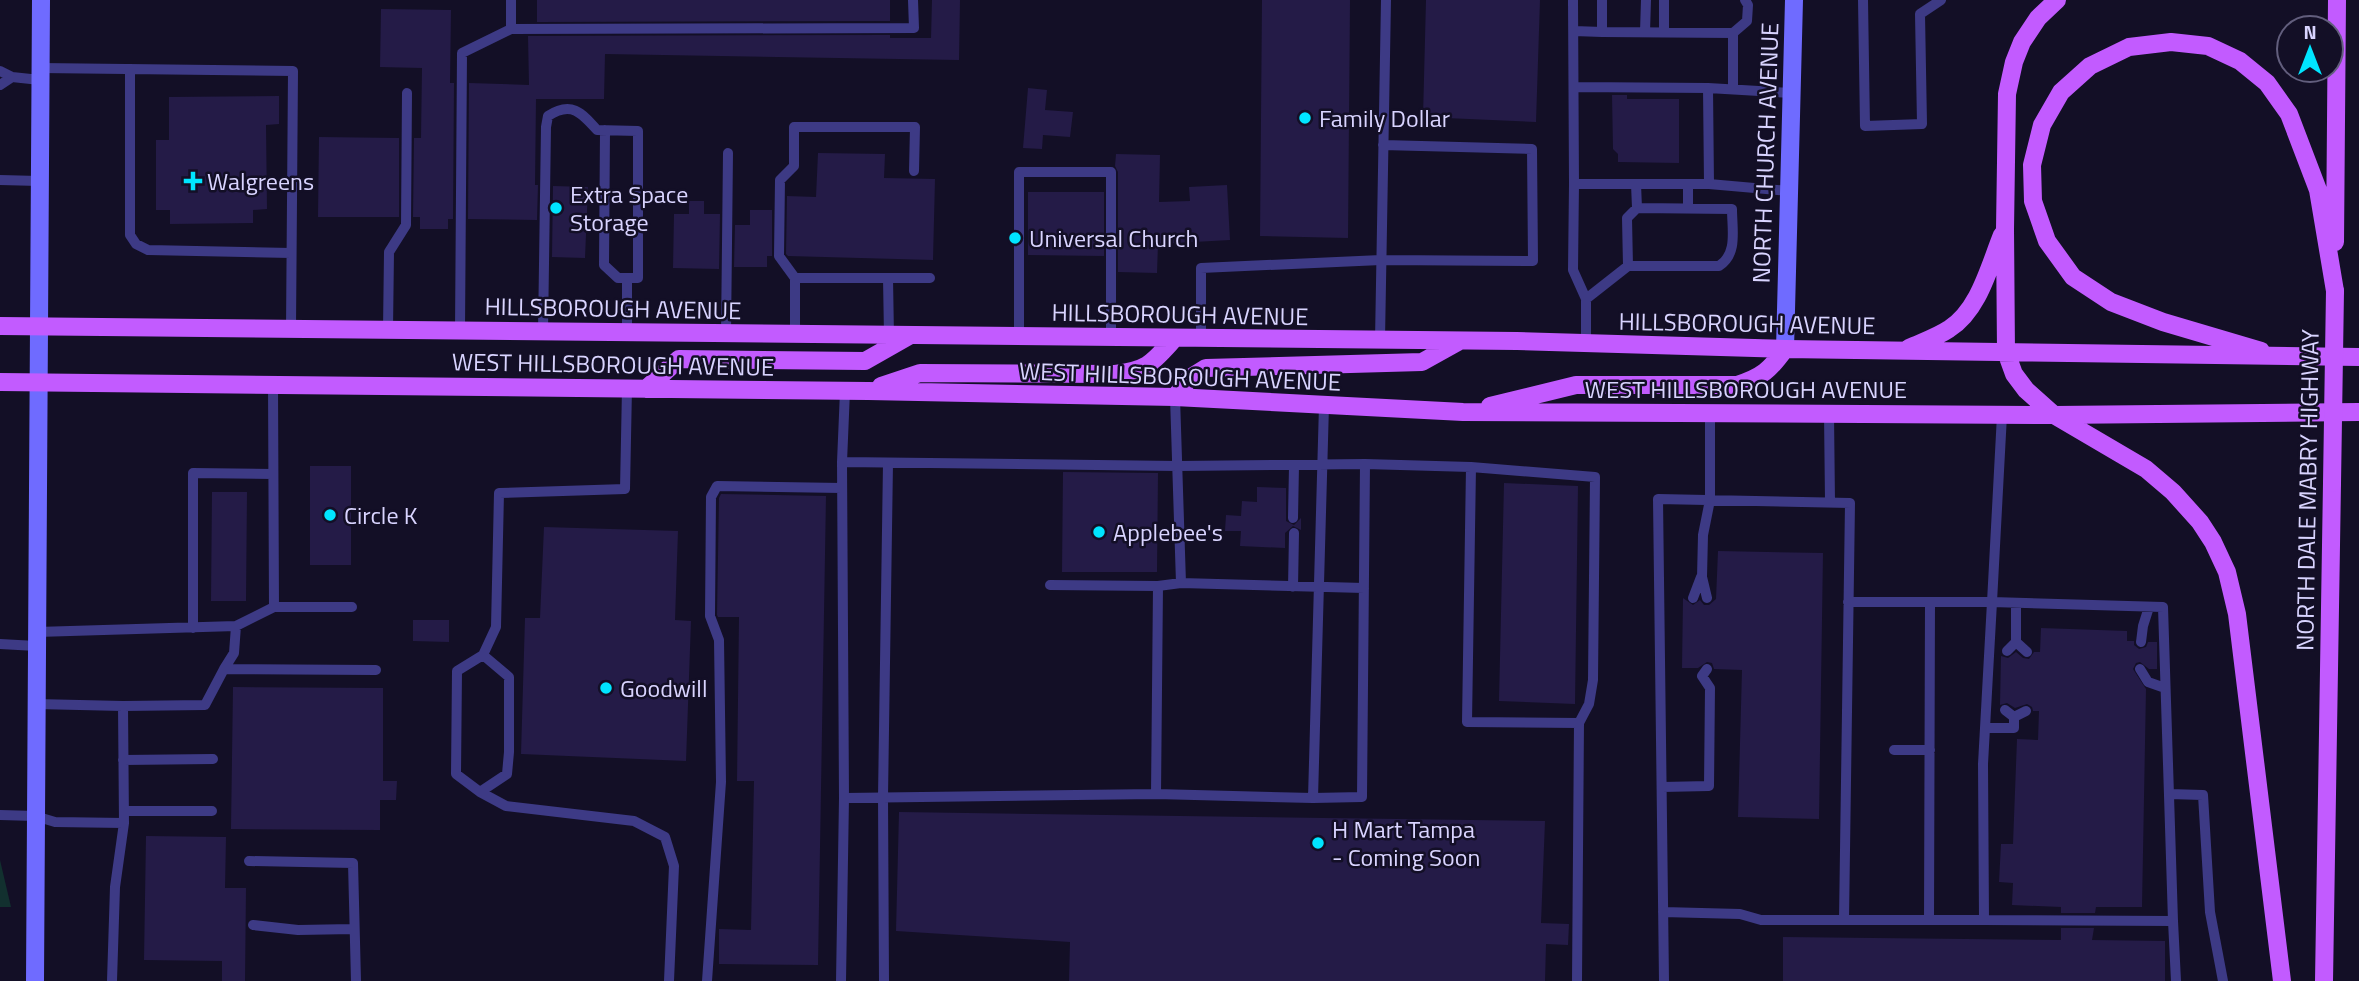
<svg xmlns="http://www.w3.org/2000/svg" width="2359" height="981" viewBox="0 0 2359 981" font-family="'Titillium Web',sans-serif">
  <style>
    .green { fill: #12302f }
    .building { fill: #241b47 }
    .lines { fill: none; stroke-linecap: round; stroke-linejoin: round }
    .lane { stroke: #3d3a85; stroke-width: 10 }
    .secondary { stroke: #6f6bff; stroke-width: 18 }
    .primary { stroke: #c25bff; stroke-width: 18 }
    .primary-bridge { stroke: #c25bff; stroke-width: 18 }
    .poi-dot { fill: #00e5ff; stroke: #130f26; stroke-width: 2.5 }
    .labels { text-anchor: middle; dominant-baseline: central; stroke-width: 5; stroke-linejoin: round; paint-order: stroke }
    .poi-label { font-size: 24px; fill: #d9d4ff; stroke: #130f26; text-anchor: start }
    .street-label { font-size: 24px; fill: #d9d4ff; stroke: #130f26 }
  </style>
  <rect width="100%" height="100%" fill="#130f26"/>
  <!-- green -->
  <path class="green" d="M 0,860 L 11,907 L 0,907 Z"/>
  <!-- building -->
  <path class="building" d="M 537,0 L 890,0 L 890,21 L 537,22 Z
    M 932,0 L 960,0 L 959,60 L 605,54 L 604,99 L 536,99 L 535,185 L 538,185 L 537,220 L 468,219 L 469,83 L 529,85 L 528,36 L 890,35 L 890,38 L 931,38 Z
    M 1262,0 L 1350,0 L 1348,238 L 1260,236 Z
    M 1426,0 L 1540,0 L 1536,122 L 1423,117 Z
    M 381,9 L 451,10 L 450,83 L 454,83 L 453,219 L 448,219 L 448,229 L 420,229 L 420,217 L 413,217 L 414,138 L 421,138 L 422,68 L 380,67 Z
    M 1028,88 L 1047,90 L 1045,110 L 1073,112 L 1070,137 L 1043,135 L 1042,149 L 1023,148 Z
    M 1612,95 L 1627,95 L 1627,99 L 1679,99 L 1679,163 L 1618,162 L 1618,154 L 1613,149 Z
    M 279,96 L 279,124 L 266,125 L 267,209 L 253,210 L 253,223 L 170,224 L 170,210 L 156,210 L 156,140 L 169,140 L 169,97 Z
    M 319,137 L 399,138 L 399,217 L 318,217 Z
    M 818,153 L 885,154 L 884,178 L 935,179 L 933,260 L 788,256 L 786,254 L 787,196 L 816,197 Z
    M 1116,154 L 1160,155 L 1159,202 L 1190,201 L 1189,187 L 1227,185 L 1230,240 L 1158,244 L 1157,273 L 1118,272 L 1118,172 L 1115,166 Z
    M 553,186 L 588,187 L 585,258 L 552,257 Z
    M 1028,192 L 1104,192 L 1104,256 L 1028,255 Z
    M 689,201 L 704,201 L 704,214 L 720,214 L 719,269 L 673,268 L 674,214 L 689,214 Z
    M 750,210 L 772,210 L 772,256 L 767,256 L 767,267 L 734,267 L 735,225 L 750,225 Z
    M 310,466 L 351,466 L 351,565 L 310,565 Z
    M 1063,472 L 1158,473 L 1157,572 L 1062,572 Z
    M 1504,483 L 1578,486 L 1575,704 L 1499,701 Z
    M 1257,487 L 1286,488 L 1286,521 L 1294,525 L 1301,518 L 1301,530 L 1293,526 L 1285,533 L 1285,548 L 1240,546 L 1241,531 L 1225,531 L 1226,515 L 1241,516 L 1242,501 L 1257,502 Z
    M 212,492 L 247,492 L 246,601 L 211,601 Z
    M 721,494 L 826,496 L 818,965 L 719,964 L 719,929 L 751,930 L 754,781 L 737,781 L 739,617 L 718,617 L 717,615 L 719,498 Z
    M 544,527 L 678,531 L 675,620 L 691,621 L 686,761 L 521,754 L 525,618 L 540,618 Z
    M 1718,551 L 1823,553 L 1819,819 L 1738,817 L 1742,670 L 1714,669 L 1712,663 L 1707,662 L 1698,668 L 1682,668 L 1683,598 L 1693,605 L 1700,600 L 1704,605 L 1709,605 L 1716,599 Z
    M 413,620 L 449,620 L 449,642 L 413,641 Z
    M 2041,628 L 2127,631 L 2127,641 L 2134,641 L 2134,645 L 2139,649 L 2146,647 L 2148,642 L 2157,642 L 2157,669 L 2149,669 L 2140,662 L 2136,663 L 2133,669 L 2146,689 L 2142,907 L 2096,907 L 2095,913 L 2061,913 L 2061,907 L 2012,905 L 2013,883 L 1999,882 L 2001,844 L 2013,844 L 2017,739 L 2038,740 L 2039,711 L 2033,711 L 2032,707 L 2027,704 L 2015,708 L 2007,703 L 2000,705 L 2001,656 L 2008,658 L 2016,652 L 2023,658 L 2029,659 L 2034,652 L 2040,652 Z
    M 233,687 L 383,688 L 383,781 L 397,781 L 396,800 L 380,800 L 380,830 L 231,829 Z
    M 899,812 L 1545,821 L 1541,923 L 1569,924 L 1568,945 L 1546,944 L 1545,981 L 1069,981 L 1070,942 L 896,931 Z
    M 146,836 L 226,837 L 225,888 L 246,888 L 245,981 L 222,981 L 222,961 L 144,960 Z
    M 2061,928 L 2094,928 L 2092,940 L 2165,941 L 2165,981 L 1783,981 L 1783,937 L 2061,940 Z"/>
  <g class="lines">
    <!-- lane -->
    <path class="lane" d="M 511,0 L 511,29
      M 1573,0 L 1574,184
      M 1602,0 L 1602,32 L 1733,33 L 1733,88
      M 1664,0 L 1664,32
      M 1863,0 L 1865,126 L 1922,124 L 1920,14 L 1941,0
      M 1574,31 L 1602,32
      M 1645,32 L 1646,0
      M 1733,33 L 1747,21 L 1748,5 L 1745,0
      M 40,68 L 293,71 L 291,329
      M 130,69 L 130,235 L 136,244 L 148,250 L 291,253
      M 0,71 L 12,77 L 40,80
      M 0,85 L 12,77
      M 1575,87 L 1708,88
      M 0,180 L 39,181
      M 1636,184 L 1637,208 L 1627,218 L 1628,266 L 1719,266 C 1738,254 1732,230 1732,209 L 1637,208
      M 1709,184 L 1789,191
      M 1688,208 L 1688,184
      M 795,278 L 930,278
      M 888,278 L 889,336
      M 1586,299 L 1628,266
      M 388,330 L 389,252 L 406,225 L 407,93
      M 460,331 L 462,53 L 511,29 L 914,28 L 913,0
      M 543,332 L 546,127 L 548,116 C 571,101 581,112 597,130 L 638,131 L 638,278 L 618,278 L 604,265 L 605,130
      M 627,333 L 627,278
      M 726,334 L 728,153
      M 795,335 L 795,278 L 779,256 L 780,180 L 794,166 L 794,127 L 915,127 L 914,171
      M 1019,337 L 1019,172 L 1111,172 L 1111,338
      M 1201,339 L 1201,268 L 1381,260 L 1533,261 L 1532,149 L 1383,145
      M 1380,340 L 1386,0
      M 1586,343 L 1586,299 L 1573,270 L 1574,184 L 1709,184 L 1708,88 L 1791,93
      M 273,385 L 274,607
      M 627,388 L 625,489 L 499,493 L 496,627 L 483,655 L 457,671 L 456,774 L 480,792 L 506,806 L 634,821 L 665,837 L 674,866 L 669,981
      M 845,391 L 842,462 L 844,798 L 1156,794 L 1158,586 L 1181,583 L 1175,397
      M 1324,405 L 1313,798 L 1362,797 L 1365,464 L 1471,467 L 1467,722 L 1579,723 L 1577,981
      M 1829,414 L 1830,502
      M 842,462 L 1178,466 L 1365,464
      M 1471,467 L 1595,477 L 1593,680 L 1589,704 L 1579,723
      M 1293,518 L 1294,466
      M 1181,583 L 1364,588
      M 1050,585 L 1158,586
      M 1293,587 L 1294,533
      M 1693,598 L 1701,577
      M 1707,598 L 1702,577 L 1703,535 L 1710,500 L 1710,414
      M 1848,602 L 1992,602 L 1983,764 L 1984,920 L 2173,921 L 2163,607 L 1992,602 L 2002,415
      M 193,628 L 193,473 L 273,474
      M 37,632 L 236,626 L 274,607 L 352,607
      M 2016,642 L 2027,652
      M 2141,642 L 2143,626 L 2149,607
      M 0,644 L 36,646
      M 2007,651 L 2016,642 L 2016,603
      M 224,669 L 234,653 L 236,626
      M 2140,669 L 2148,682 L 2165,688
      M 123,706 L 205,705 L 224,669 L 376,670
      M 2014,717 L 2026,711
      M 1985,728 L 2014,728 L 2014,717 L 2005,710
      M 1894,750 L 1930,750
      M 123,760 L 213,759
      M 1662,787 L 1709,786 L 1710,688 L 1702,676 L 1707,669
      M 480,792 L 507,774 L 509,752 L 509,677 L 483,655
      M 1156,794 L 1313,798
      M 2169,794 L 2203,795 L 2210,912 L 2223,981
      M 124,811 L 212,811
      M 0,815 L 35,816 L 55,822 L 124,823 L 123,706 L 36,704
      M 249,861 L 353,863 L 356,981
      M 1663,912 L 1740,914 L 1761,920 L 1984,920
      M 1929,920 L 1930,602
      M 2173,921 L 2176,981
      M 253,925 L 298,930 L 353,929
      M 112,981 L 115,887 L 124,823
      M 707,981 L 721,782 L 719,640 L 710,616 L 711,497 L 717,486 L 842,488
      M 841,981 L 844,798
      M 884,981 L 883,797 L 888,463
      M 1664,981 L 1658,499 L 1850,503 L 1844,920"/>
    <!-- secondary -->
    <path class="secondary" d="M 1785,349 L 1794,0
      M 35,981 L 41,0"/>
    <!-- primary -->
    <path class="primary" d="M 2057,0 L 2038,18 L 2022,42 L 2014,62 L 2007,94 L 2005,229 L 2006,352 L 2014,374 L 2026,390 L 2054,415 L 2146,469 L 2173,492 L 2200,522 L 2213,542 L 2227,572 L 2237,614 L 2282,981
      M 2335,242 L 2337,0
      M 0,326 L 1517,341 L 1785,349 L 2359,357
      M 1909,348 C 1922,342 1937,337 1949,329 C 1979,310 1989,267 2002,235
      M 2261,351 L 2163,322 L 2111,302 L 2073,277 L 2047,241 L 2033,201 L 2032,165 L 2042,125 L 2061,92 L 2090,66 L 2129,47 L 2171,42 L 2208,46 L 2240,61 L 2267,83 L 2289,114 L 2318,190 L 2335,291
      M 0,382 L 868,391 L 1175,397 L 1463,412 L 2054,415 L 2359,412
      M 881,386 L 920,373 L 1115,374 C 1148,370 1152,363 1174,339
      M 646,389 L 679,359 L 865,361 L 909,336
      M 1175,397 L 1190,378 L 1206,368 L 1422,362 L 1458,342
      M 1490,406 L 1576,385 L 1737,385 C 1762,377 1770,370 1785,349
      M 2324,981 L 2332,483"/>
    <!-- primary-bridge -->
    <path class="primary-bridge" d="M 2332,483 L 2335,291"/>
  </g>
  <!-- markers -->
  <g class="poi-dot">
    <circle cx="1305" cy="118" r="7"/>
    <path d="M189.5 170.5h7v7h7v7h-7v7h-7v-7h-7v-7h7z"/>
    <circle cx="556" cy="208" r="7"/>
    <circle cx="1015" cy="238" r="7"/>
    <circle cx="330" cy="515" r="7"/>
    <circle cx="1099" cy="532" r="7"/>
    <circle cx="606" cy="688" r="7"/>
    <circle cx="1318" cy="843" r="7"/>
  </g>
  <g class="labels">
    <!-- poi labels -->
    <g class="poi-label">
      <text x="1319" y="118">Family Dollar</text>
      <text x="207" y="181">Walgreens</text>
      <text x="570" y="194">Extra Space<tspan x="570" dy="28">Storage</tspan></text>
      <text x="1029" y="238">Universal Church</text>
      <text x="344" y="515">Circle K</text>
      <text x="1113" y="532">Applebee's</text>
      <text x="620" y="688">Goodwill</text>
      <text x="1332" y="829">H Mart Tampa<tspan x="1332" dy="28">- Coming Soon</tspan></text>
    </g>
    <!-- street labels -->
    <g class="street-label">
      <text transform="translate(1765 153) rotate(-88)">NORTH CHURCH AVENUE</text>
      <text transform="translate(613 308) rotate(1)">HILLSBOROUGH AVENUE</text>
      <text transform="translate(1180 314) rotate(1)">HILLSBOROUGH AVENUE</text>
      <text transform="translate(1747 323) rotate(1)">HILLSBOROUGH AVENUE</text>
      <text transform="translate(613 364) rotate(1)">WEST HILLSBOROUGH AVENUE</text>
      <text transform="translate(1180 376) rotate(2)">WEST HILLSBOROUGH AVENUE</text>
      <text x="1746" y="389">WEST HILLSBOROUGH AVENUE</text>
      <text transform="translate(2307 490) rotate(-89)">NORTH DALE MABRY HIGHWAY</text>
    </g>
  </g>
  <!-- north arrow -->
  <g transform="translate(2310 49)"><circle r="33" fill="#130f26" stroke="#625e7d" stroke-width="2"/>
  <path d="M0-5L12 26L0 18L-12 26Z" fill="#00e5ff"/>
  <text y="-10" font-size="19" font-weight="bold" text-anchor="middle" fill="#d9d4ff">N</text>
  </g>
</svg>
